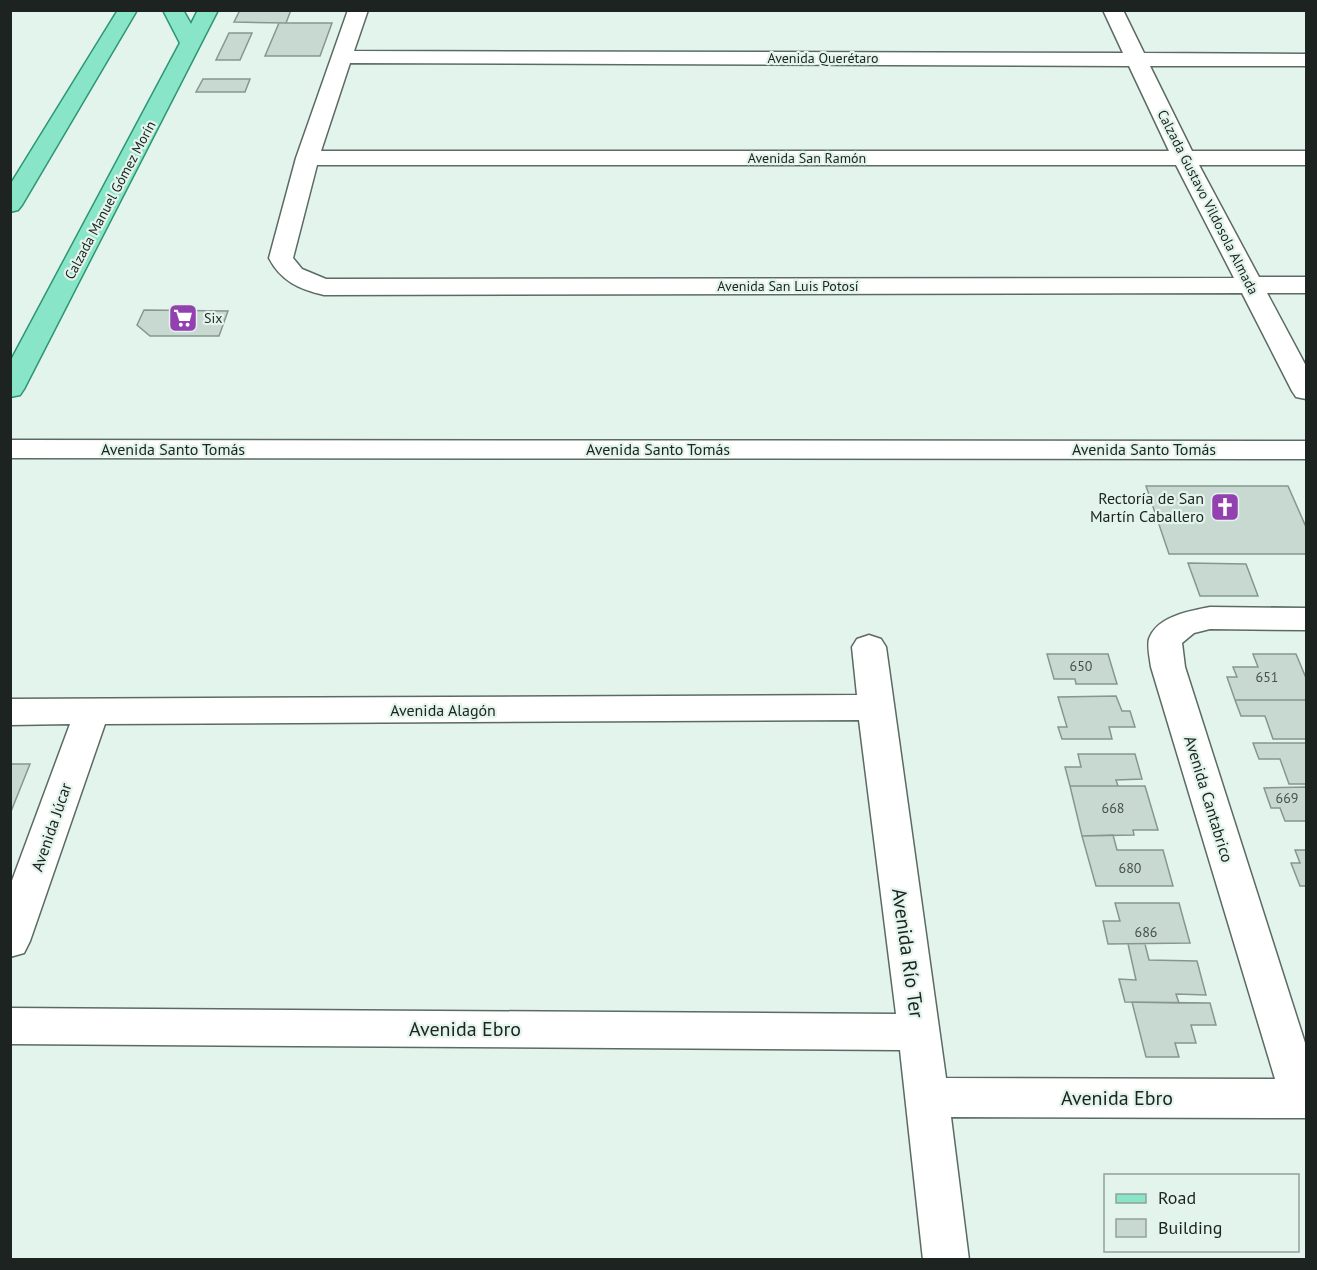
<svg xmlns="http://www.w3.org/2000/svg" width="1317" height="1270" viewBox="0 0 1317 1270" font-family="'PT Sans',sans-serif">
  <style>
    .building { fill: #c7d9d1; stroke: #879790; stroke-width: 1.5 }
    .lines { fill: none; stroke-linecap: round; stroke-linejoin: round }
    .minor-casing { stroke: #5b6b64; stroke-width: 3 }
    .major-casing { stroke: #2e9575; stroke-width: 3 }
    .minor { fill: #fff; fill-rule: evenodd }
    .major { fill: #88e5c8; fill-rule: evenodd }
    .labels { text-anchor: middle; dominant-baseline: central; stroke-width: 4.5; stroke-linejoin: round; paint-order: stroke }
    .far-street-label { font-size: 14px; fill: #1c2320; stroke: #e2f4ec }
    .far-poi-label { font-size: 14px; fill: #1c2320; stroke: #e2f4ec; text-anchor: start }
    .number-label { font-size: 14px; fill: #47504c }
    .street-label { font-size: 16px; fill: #1c2320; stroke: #e2f4ec }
    .poi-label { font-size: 16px; fill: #1c2320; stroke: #e2f4ec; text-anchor: end }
    .near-street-label { font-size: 20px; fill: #1c2320; stroke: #e2f4ec }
  </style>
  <rect width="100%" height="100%" fill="#e2f4ec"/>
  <!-- building -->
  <path class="building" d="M 240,10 L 291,10 L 286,23 L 234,22 Z
    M 279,23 L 332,23 L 320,56 L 265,56 Z
    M 229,33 L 252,33 L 240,60 L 216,60 Z
    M 203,79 L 250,79 L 245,92 L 196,92 Z
    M 144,310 L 228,311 L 219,336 L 150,336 L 137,325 Z
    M 1146,486 L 1288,486 L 1306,527 L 1306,554 L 1169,554 Z
    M 1188,563 L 1246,564 L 1258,596 L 1200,596 Z
    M 1047,654 L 1108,654 L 1117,684 L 1076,684 L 1075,679 L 1054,679 Z
    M 1253,654 L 1296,654 L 1306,678 L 1306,700 L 1235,700 L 1227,677 L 1237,677 L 1233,667 L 1258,667 Z
    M 1116,696 L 1122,711 L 1130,711 L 1135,727 L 1109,727 L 1112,739 L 1062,739 L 1058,727 L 1067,727 L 1058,697 Z
    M 1235,700 L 1306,700 L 1306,739 L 1273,739 L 1265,716 L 1241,716 Z
    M 1253,743 L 1306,743 L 1306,784 L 1289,784 L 1280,759 L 1259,759 Z
    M 1078,754 L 1135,754 L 1142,779 L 1116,780 L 1118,786 L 1070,786 L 1065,767 L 1081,767 Z
    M 10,764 L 30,764 L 10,814 Z
    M 1070,786 L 1145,786 L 1158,830 L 1133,830 L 1134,835 L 1082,836 Z
    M 1306,787 L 1306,821 L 1285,821 L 1280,808 L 1271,808 L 1264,788 Z
    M 1113,835 L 1117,850 L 1163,850 L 1173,886 L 1096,886 L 1082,836 Z
    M 1295,850 L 1306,850 L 1306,886 L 1300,886 L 1291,863 L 1300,863 Z
    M 1115,903 L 1179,903 L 1190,943 L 1108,944 L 1103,921 L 1120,921 Z
    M 1128,944 L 1145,944 L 1149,960 L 1197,961 L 1206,995 L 1176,994 L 1179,1003 L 1125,1002 L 1119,979 L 1136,980 Z
    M 1132,1002 L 1210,1003 L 1216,1025 L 1191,1025 L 1196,1043 L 1175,1043 L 1179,1057 L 1146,1057 Z"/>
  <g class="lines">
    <!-- minor casing -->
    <g class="minor-casing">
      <path id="minor" d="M 348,10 L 368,10 L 354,51 L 1123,53 L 1103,10 L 1123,10 L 1144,53 L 1306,54 L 1306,66 L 1150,66 L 1192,151 L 1306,151 L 1306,165 L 1199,165 L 1259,277 L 1306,277 L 1306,293 L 1267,293 L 1306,366 L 1306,399 L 1296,397 L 1292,391 L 1242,293 L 324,295 C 299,289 281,281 269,258 L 296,158 ZM 350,63 L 1129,66 L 1169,151 L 321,151 ZM 317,165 L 1176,165 L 1234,278 L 326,279 L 302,269 L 293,258 Z
        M 10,440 L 1306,441 L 1306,459 L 10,458 Z
        M 1210,607 L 1306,608 L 1306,630 L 1210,629 L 1194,633 L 1182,643 L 1185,667 L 1306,1046 L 1306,1118 L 951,1117 L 969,1260 L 923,1260 L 900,1050 L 10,1044 L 10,1008 L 896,1014 L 859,720 L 105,724 L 30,941 L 24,953 L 10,957 L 10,886 L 70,724 L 10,725 L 10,699 L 857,695 L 852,647 L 857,639 L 869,635 L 881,639 L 886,647 L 946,1078 L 1275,1079 L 1151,667 C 1150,659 1147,646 1149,639 C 1157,616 1190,611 1210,607 Z"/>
    </g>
    <!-- major casing -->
    <g class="major-casing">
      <path id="major" d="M 118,10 L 137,10 L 22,205 L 18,210 L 10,212 L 10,185 Z
        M 163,10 L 183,10 L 191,24 L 198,10 L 218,10 L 24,389 L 20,395 L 10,397 L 10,362 L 180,43 Z"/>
    </g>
    <!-- minor -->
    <use href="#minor" class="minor"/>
    <!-- major -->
    <use href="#major" class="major"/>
  </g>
  <!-- icons -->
  <defs>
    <g id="supermarket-square" transform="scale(1.5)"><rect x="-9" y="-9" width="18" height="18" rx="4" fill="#9341b0" stroke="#e2f4ec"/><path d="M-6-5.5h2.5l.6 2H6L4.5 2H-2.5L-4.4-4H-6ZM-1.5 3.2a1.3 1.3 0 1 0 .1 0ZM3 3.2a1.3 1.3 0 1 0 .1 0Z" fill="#fff"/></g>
    <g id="church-square" transform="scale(1.5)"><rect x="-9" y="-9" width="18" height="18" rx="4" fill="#9341b0" stroke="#e2f4ec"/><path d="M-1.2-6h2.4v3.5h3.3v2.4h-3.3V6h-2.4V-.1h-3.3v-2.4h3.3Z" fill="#fff"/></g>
  </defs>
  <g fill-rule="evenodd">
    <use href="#supermarket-square" x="183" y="318"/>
    <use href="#church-square" x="1225" y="507"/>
  </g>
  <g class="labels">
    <!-- far-street labels -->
    <g class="far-street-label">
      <text x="823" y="58">Avenida Querétaro</text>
      <text x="807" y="158">Avenida San Ramón</text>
      <text transform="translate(110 200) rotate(-62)">Calzada Manuel Gómez Morín</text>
      <text transform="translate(1208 202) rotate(63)">Calzada Gustavo Vildosola Almada</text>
      <text x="788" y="286">Avenida San Luis Potosí</text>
    </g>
    <!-- far-poi labels -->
    <g class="far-poi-label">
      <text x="204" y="318">Six</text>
    </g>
    <!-- number labels -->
    <g class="number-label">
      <text x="1081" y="666">650</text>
      <text x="1267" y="677">651</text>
      <text x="1287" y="798">669</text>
      <text x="1113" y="808">668</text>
      <text x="1130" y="868">680</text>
      <text x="1146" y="932">686</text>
    </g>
    <!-- street labels -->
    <g class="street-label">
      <text x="173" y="449">Avenida Santo Tomás</text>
      <text x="658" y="449">Avenida Santo Tomás</text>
      <text x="1144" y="449">Avenida Santo Tomás</text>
      <text x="443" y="710">Avenida Alagón</text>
      <text transform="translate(1209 799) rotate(73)">Avenida Cantabrico</text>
      <text transform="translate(51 827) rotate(-71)">Avenida Júcar</text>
    </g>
    <!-- poi labels -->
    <g class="poi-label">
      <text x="1204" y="498">Rectoría de San<tspan x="1204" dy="18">Martín Caballero</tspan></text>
    </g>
    <!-- near-street labels -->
    <g class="near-street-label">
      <text transform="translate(908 953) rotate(82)">Avenida Río Ter</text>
      <text x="465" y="1029">Avenida Ebro</text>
      <text x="1117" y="1098">Avenida Ebro</text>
    </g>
  </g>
  <!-- border -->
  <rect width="1317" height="1270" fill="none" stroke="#1c2320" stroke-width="24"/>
  <!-- legend -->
  <rect x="1104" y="1174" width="195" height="78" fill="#e2f4ec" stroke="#93a09a" stroke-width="1.5"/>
  <rect x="1116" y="1194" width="30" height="9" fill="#88e5c8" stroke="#93a09a" stroke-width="1.5"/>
  <text x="1158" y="1204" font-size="18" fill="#1c2320">Road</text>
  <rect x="1116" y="1219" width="30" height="18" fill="#c7d9d1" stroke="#93a09a" stroke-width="1.5"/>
  <text x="1158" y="1234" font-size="18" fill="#1c2320">Building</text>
</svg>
